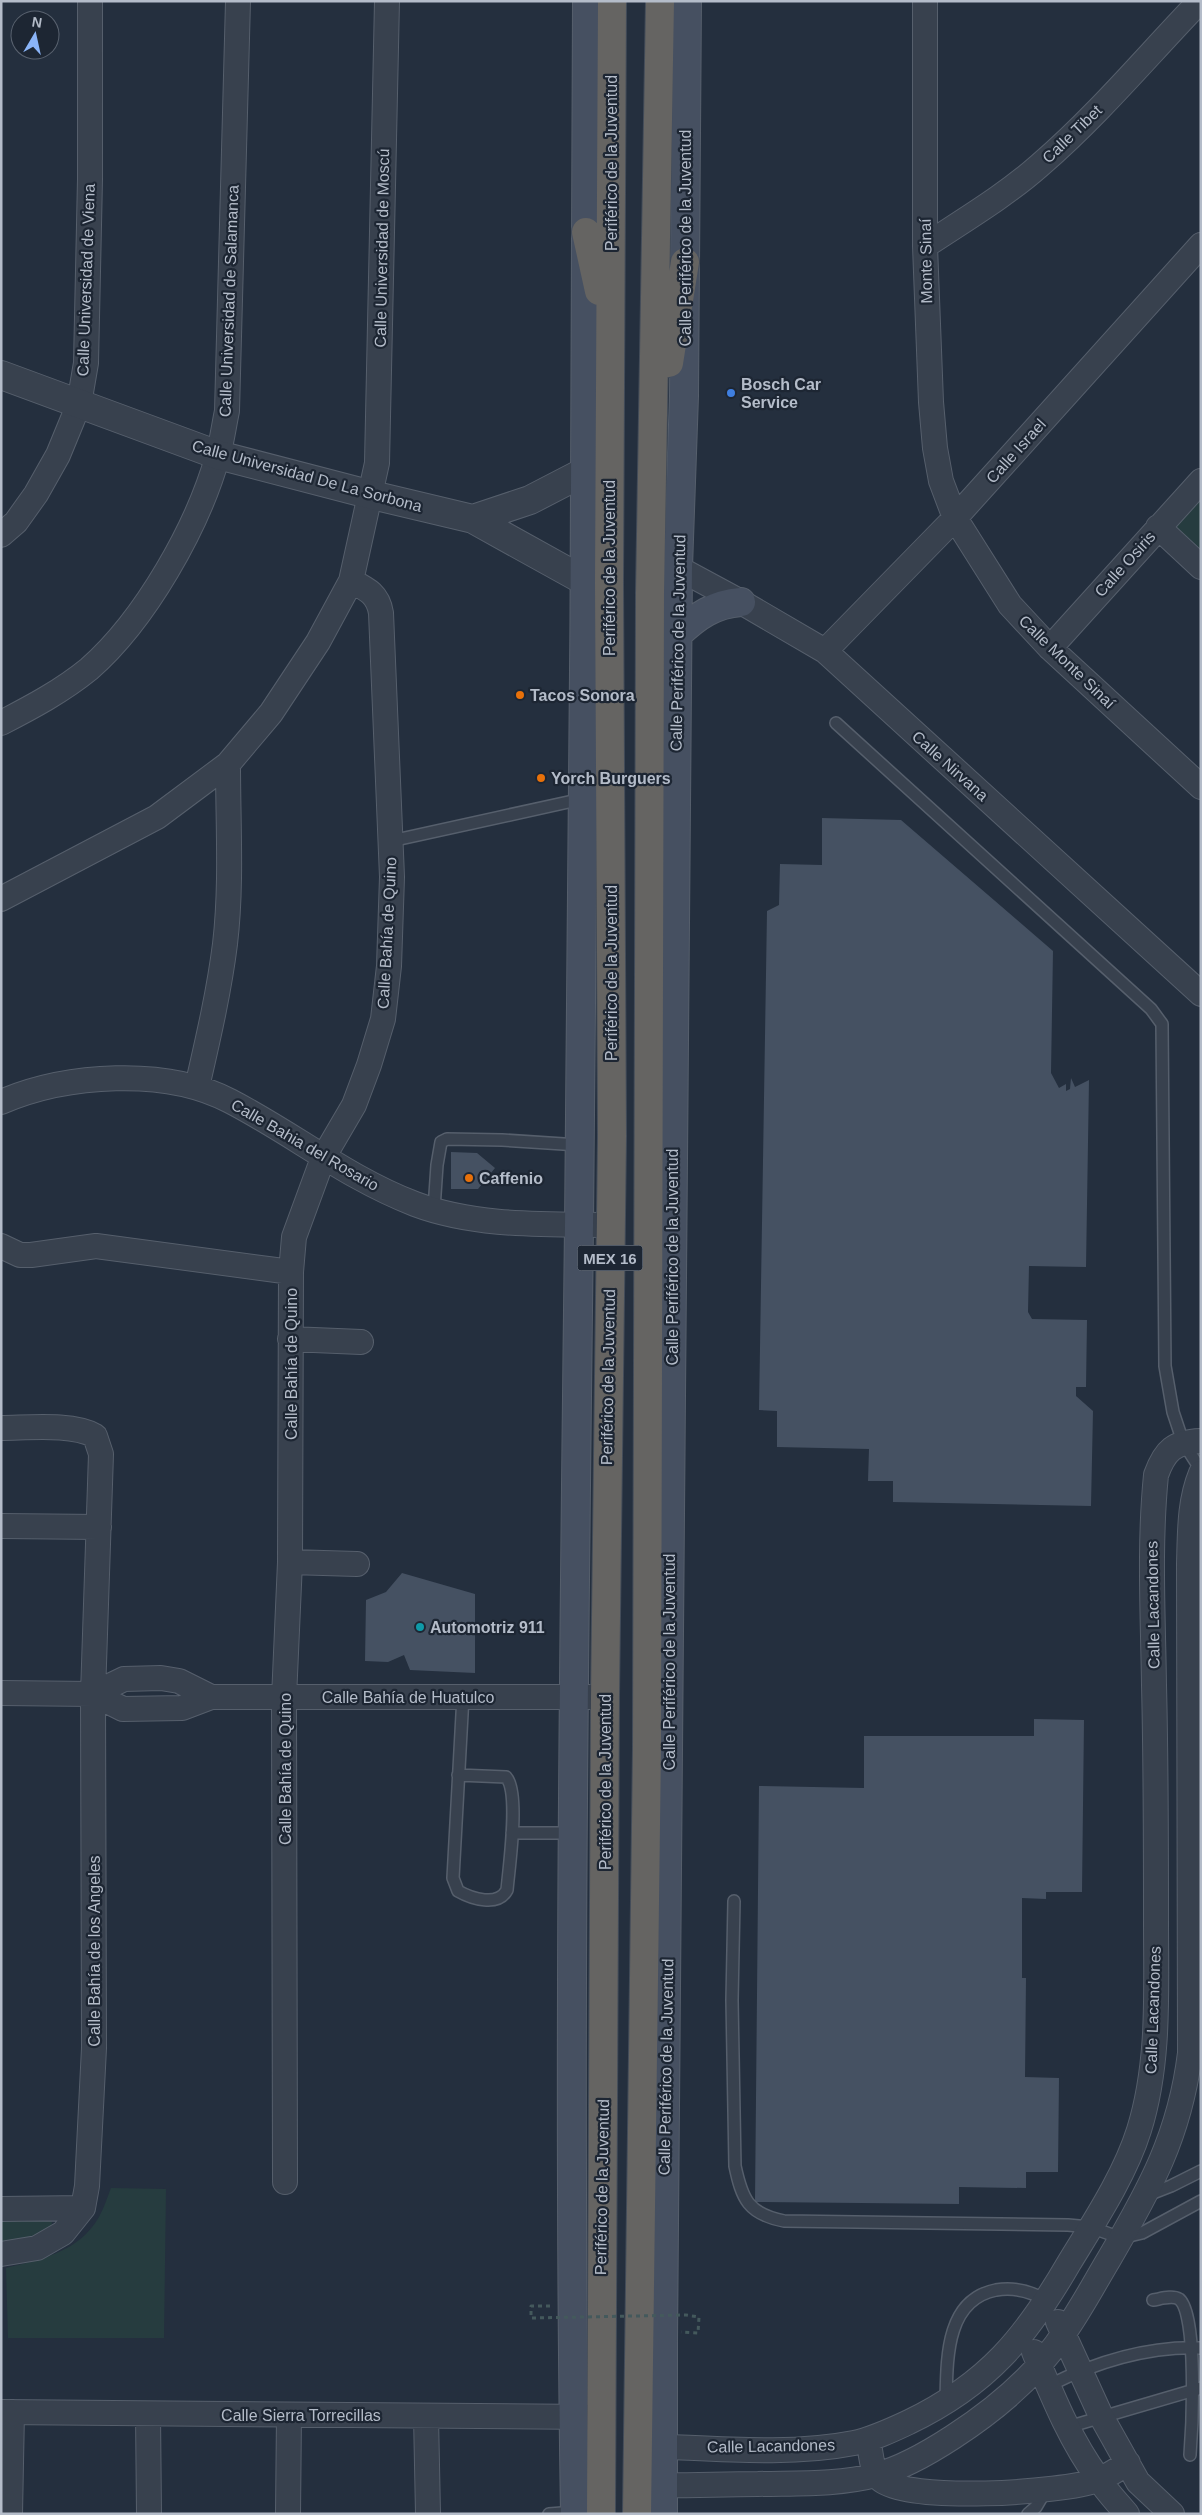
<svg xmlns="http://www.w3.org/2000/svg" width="1202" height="2515" viewBox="0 0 1202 2515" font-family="Helvetica,sans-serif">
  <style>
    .green { fill: #263c3f }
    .building { fill: #455162 }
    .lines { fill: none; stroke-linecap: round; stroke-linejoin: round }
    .service-casing { stroke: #565f6c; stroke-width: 14 }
    .minor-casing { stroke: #565f6c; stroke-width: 26 }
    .tertiary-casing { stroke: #565f6c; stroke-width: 30 }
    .secondary-casing { stroke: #565f6c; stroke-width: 30 }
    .trunk-casing { stroke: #434c59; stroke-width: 30 }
    .service { stroke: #38414e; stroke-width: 11 }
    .minor { stroke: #38414e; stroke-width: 24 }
    .tertiary { stroke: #38414e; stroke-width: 28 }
    .secondary { stroke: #465061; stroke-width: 28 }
    .trunk { stroke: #656462; stroke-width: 28 }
    .path-bridge { stroke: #44595c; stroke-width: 3; stroke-dasharray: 4 4; stroke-linecap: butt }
    .shop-dot { fill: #3f7fe0; stroke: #1d2633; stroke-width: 2 }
    .food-dot { fill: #e8710a; stroke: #1d2633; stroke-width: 2 }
    .culture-dot { fill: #0f9aa8; stroke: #1d2633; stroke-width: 2 }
    .labels { text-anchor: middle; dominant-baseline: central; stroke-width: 4.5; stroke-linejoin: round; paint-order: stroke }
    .shield { fill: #1d2633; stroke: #878f9c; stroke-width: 1 }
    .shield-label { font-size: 15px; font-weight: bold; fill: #b4bcc9 }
    .street-label { font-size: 16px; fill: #b4bcc9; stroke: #1d2633 }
    .poi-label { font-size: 16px; font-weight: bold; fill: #b4bcc9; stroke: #1d2633; text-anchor: start }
  </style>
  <rect width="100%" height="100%" fill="#242f3e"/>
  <!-- green -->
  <path class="green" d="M 1201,498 L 1201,562 L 1168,532 Z
    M 111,2188 L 166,2189 L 164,2338 L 8,2338 L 6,2268 C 42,2259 79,2252 99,2217 C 104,2208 107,2198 111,2188 Z
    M 43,2217 L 52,2222 L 51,2229 L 28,2240 L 1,2241 L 1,2218 Z"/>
  <!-- building -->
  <path class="building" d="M 822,818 L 901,820 L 1053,951 L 1051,1073 L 1059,1088 L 1066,1084 L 1066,1091 L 1070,1089 L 1071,1078 L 1075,1087 L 1089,1080 L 1086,1267 L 1029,1266 L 1028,1312 L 1032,1319 L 1087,1320 L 1086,1387 L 1076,1387 L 1076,1396 L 1093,1411 L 1091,1506 L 893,1502 L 893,1481 L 868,1481 L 869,1449 L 777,1447 L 777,1411 L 759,1410 L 767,911 L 779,905 L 780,864 L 822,865 Z
    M 451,1152 L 477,1153 L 495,1168 L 478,1189 L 451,1189 Z
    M 402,1573 L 475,1594 L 475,1673 L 410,1670 L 404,1655 L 388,1662 L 365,1661 L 366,1600 L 386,1592 Z
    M 1034,1719 L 1084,1720 L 1082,1892 L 1046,1892 L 1046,1899 L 1022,1898 L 1022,1978 L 1026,1978 L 1025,2077 L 1059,2078 L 1058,2172 L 1026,2172 L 1026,2188 L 959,2187 L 959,2204 L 755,2202 L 759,1786 L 864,1788 L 864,1736 L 1034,1736 Z"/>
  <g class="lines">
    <!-- service casing -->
    <g class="service-casing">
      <path id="service" d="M 836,723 L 1151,1009 L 1162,1024 L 1165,1366 L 1173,1412 L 1183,1442 L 1201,1470
        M 391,841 L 582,799
        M 434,1209 L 437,1165 L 441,1142 L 447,1139 L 502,1140 L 579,1145
        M 458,1775 L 506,1777 C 520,1792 509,1867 507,1890 C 498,1907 472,1899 458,1891 L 453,1878 L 463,1696
        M 512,1833 L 573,1833
        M 734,1901 L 732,2000 L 735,2166 C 742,2199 748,2214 784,2221 L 1068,2225 L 1090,2227 L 1121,2238 L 1142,2233 L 1201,2201
        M 1148,2195 L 1171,2186 L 1201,2171
        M 1153,2300 C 1160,2299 1172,2295 1179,2299 C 1198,2313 1192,2430 1190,2455
        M 1048,2386 C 1096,2362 1146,2346 1201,2348
        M 946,2402 C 947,2360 945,2300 996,2290 C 1015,2287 1031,2291 1047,2301
        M 1068,2427 L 1201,2388
        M 549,2514 L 575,2512
        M 1028,2514 L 1036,2507 L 1046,2490"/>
    </g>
    <!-- minor casing -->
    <g class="minor-casing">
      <path id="minor" d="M 925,1 L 925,246 L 931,402 L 935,448 L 941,481 L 955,518 L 1010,605 L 1050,648 L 1201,787
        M 925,246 C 964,220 1005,196 1040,165 C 1098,115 1147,56 1200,1
        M 1158,527 L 1201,567
        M 1,535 L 16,522 L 36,494 L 58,455 L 79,404 L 86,363 L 90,179 L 90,1
        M 678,568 L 741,602 L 825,651 L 1201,994
        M 1050,648 L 1201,481
        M 825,651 L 955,518 L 1201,245
        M 1,723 C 32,707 62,691 89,669 C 145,620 198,527 218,455 C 222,441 224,425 227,411 L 238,1
        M 1,899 L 157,817 L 228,764 L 271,713 L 318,642 L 351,581 L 377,463 L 387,1
        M 197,1087 C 208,1039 219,992 225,944 C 232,885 228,824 228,764
        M 1,1102 C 66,1074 166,1067 230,1101 C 294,1134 347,1178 415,1204 C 476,1227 546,1224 610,1225
        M 1,1246 L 20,1255 L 31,1255 L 96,1246 L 291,1272
        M 290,1339 L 361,1342
        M 1,1428 C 27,1428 73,1423 95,1436 L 101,1454 L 93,1694 L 94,2048 L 87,2186 L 83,2208 L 63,2233 L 37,2248 L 1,2254
        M 1,1526 L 99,1527
        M 290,1562 L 357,1564
        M 1,1693 L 93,1694 L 124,1679 L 161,1678 L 179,1681 L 211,1697
        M 93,1694 L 123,1709 L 182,1708 L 211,1697 L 605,1697
        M 285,2182 L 284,1698 L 290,1562 L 291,1272 L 294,1237 L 323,1158 L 354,1105 L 369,1065 L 383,1019 L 389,966 L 392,877 L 381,613 C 378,594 367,589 351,581
        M 1,2209 L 83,2208
        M 1058,2322 L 1101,2416 L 1138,2482 L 1172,2514
        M 1034,2352 C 1052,2395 1070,2440 1098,2478 C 1106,2491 1117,2502 1127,2514
        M 1,2412 L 591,2417
        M 148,2414 L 149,2514
        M 426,2416 L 428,2514
        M 868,2439 C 871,2450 871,2472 880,2479 C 907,2503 1062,2493 1098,2480 C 1108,2476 1118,2469 1128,2463
        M 645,2446 C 712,2448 788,2456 854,2443 C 873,2439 892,2430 909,2422 C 988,2384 1026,2337 1069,2263 C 1094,2222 1125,2175 1139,2130 C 1160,2063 1156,1991 1156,1921 C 1156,1843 1156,1764 1154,1685 C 1153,1615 1149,1545 1156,1475 C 1165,1450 1174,1442 1201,1441
        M 644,2485 C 682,2486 720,2484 758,2484 C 797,2483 838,2485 876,2475 C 903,2468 930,2452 953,2437 C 996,2409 1036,2376 1064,2333 C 1081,2309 1094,2284 1109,2259 C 1150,2189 1180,2135 1190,2053 L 1189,1564 C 1190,1533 1189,1502 1201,1473
        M 10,2514 L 12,2412
        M 288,2514 L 289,2415"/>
    </g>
    <!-- tertiary casing -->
    <g class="tertiary-casing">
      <path id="tertiary" d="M 1,375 L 218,455 L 372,495 L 473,519 L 583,580 L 607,582
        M 473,519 L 530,500 L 586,471 L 607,472"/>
    </g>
    <!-- secondary casing -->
    <g class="secondary-casing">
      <path id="secondary" d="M 678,634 C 697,616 714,604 741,602
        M 575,2514 C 568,2085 574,1655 579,1226 C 584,818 586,409 587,1
        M 663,2514 L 663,2342 L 678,568 L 684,396 L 687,1"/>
    </g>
    <!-- trunk casing -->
    <g class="trunk-casing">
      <path id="trunk" d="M 586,232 L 599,291
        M 669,363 L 685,262
        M 601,2514 L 605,1697 L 612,1136 L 609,583 L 612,1
        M 637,2514 L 647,1748 L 650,593 L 660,1"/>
    </g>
    <!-- service -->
    <use href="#service" class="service"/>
    <!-- minor -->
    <use href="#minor" class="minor"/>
    <!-- tertiary -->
    <use href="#tertiary" class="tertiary"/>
    <!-- secondary -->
    <use href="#secondary" class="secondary"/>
    <!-- trunk -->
    <use href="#trunk" class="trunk"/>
    <!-- path-bridge -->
    <path class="path-bridge" d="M 550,2306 L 531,2306 L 531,2318 L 686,2315 L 699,2317 L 698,2333 L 681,2332"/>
  </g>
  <!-- markers -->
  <circle class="shop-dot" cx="731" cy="393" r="5"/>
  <g class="food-dot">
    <circle cx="520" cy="695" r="5"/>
    <circle cx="541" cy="778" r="5"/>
    <circle cx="469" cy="1178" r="5"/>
  </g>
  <circle class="culture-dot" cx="420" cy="1627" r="5"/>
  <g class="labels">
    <!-- shield labels -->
    <rect class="shield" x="577.5" y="1245.5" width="65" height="25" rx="4"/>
    <g class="shield-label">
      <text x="610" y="1258">MEX 16</text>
    </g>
    <!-- street labels -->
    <g class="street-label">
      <text transform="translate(1072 134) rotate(-44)">Calle Tibet</text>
      <text transform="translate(611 163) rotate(-90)">Periférico de la Juventud</text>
      <text transform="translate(685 238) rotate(-90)">Calle Periférico de la Juventud</text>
      <text transform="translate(382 248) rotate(-89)">Calle Universidad de Moscú</text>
      <text transform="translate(926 261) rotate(-91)">Monte Sinaí</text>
      <text transform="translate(86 280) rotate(-88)">Calle Universidad de Viena</text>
      <text transform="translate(229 301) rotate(-88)">Calle Universidad de Salamanca</text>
      <text transform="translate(1016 451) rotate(-48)">Calle Israel</text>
      <text transform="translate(307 476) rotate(15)">Calle Universidad De La Sorbona</text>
      <text transform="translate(1125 564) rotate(-48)">Calle Osiris</text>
      <text transform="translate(609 568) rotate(-90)">Periférico de la Juventud</text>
      <text transform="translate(678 643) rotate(-89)">Calle Periférico de la Juventud</text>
      <text transform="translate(1067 662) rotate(44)">Calle Monte Sinaí</text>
      <text transform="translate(950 766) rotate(42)">Calle Nirvana</text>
      <text transform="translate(387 933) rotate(-87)">Calle Bahía de Quino</text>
      <text transform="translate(611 973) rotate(-90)">Periférico de la Juventud</text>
      <text transform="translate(305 1145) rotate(30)">Calle Bahia del Rosario</text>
      <text transform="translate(672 1257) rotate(-90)">Calle Periférico de la Juventud</text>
      <text transform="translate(291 1364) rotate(-90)">Calle Bahía de Quino</text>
      <text transform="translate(608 1377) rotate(-89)">Periférico de la Juventud</text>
      <text transform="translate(1153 1605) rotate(-91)">Calle Lacandones</text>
      <text transform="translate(669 1662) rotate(-90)">Calle Periférico de la Juventud</text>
      <text x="408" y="1697">Calle Bahía de Huatulco</text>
      <text transform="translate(285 1769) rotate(-90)">Calle Bahía de Quino</text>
      <text transform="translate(605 1782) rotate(-90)">Periférico de la Juventud</text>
      <text transform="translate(94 1951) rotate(-90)">Calle Bahía de los Angeles</text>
      <text transform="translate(1153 2010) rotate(-88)">Calle Lacandones</text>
      <text transform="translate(666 2067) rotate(-89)">Calle Periférico de la Juventud</text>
      <text transform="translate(602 2187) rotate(-89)">Periférico de la Juventud</text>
      <text x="301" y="2415">Calle Sierra Torrecillas</text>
      <text transform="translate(771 2446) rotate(-1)">Calle Lacandones</text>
    </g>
    <!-- poi labels -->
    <g class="poi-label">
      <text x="741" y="384">Bosch Car<tspan x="741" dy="18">Service</tspan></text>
      <text x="530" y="695">Tacos Sonora</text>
      <text x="551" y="778">Yorch Burguers</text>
      <text x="479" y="1178">Caffenio</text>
      <text x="430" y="1627">Automotriz 911</text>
    </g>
  </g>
  <!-- border -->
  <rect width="1202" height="2515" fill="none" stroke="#b4bcc9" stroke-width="5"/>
  <!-- north arrow -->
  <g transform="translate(35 35) rotate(9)"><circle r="24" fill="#1d2633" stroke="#59626f"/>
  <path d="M0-4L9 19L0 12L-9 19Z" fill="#8ab4f8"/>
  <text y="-8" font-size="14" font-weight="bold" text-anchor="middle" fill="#b4bcc9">N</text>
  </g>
</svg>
